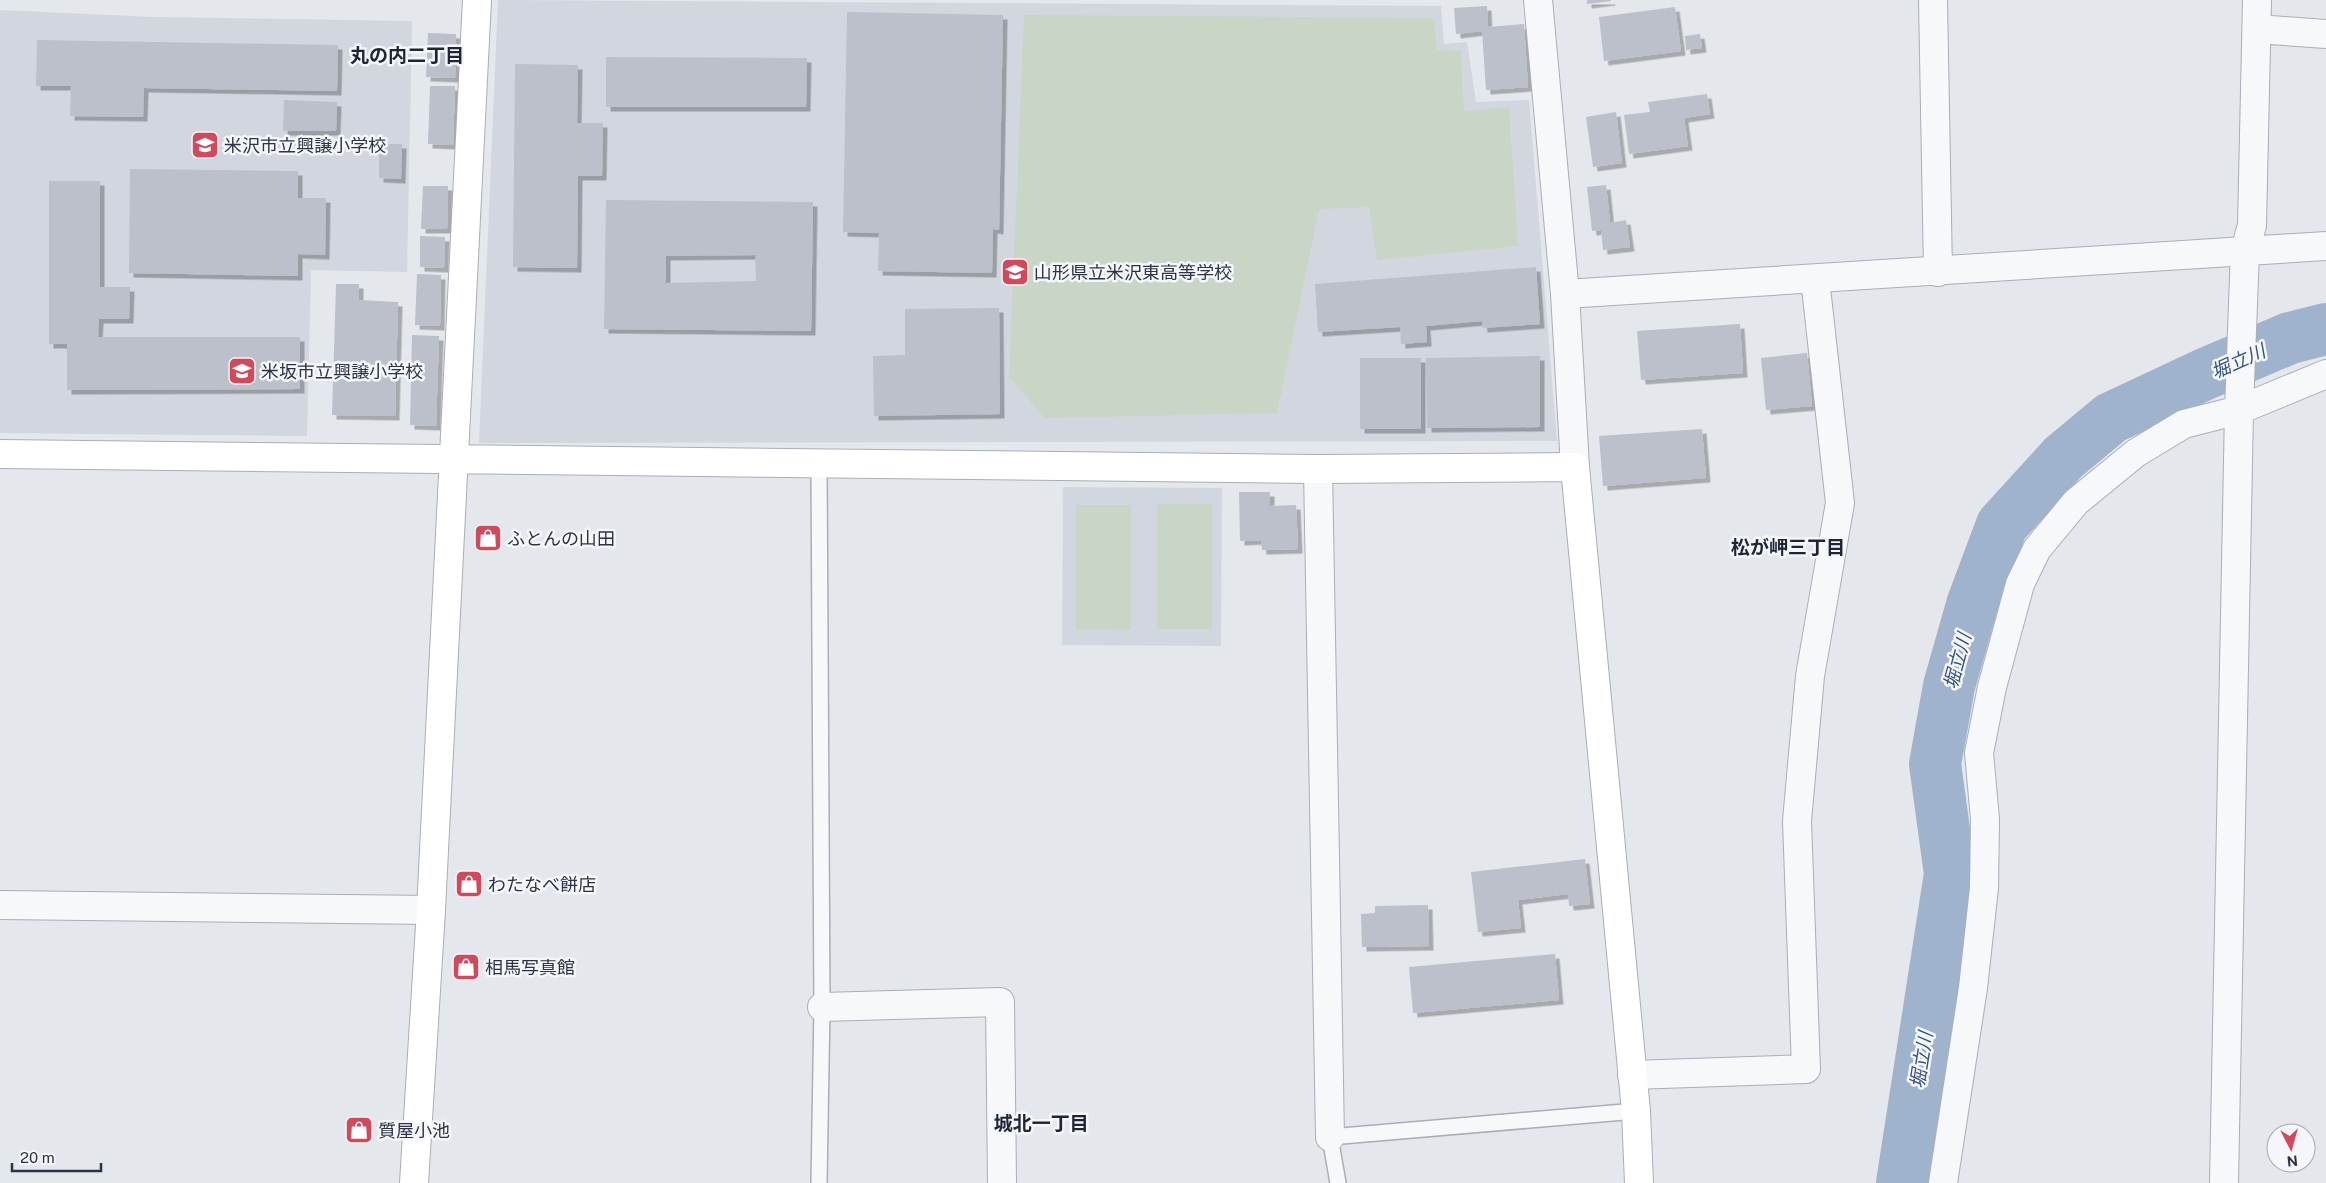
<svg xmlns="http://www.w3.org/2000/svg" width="2326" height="1183" viewBox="0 0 2326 1183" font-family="'Public Sans','Noto Sans JP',sans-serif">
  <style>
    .built { fill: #d2d6de }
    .green { fill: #c9d6c5 }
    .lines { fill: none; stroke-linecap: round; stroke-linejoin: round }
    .river { stroke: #9fb4cc; stroke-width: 52 }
    .building { fill: #bbc0ca; fill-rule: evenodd; filter: url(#shadow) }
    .lane-casing { stroke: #a9aeb7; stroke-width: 18 }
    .street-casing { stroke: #a9aeb7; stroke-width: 30 }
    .secondary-casing { stroke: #a9aeb7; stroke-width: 30 }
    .lane { stroke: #f7f8fa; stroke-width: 15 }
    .street { stroke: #f7f8fa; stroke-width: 28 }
    .secondary { stroke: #fff; stroke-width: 28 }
    .labels { text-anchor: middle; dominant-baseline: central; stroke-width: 5; stroke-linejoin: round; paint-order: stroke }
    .poi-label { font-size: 18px; fill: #2b3445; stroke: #f4f6f9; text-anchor: start }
    .neighbourhood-label { font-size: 19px; font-weight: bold; fill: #1d2536; stroke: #f4f6f9 }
    .water-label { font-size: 19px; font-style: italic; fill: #34527a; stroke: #f4f6f9 }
  </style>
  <defs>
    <filter id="shadow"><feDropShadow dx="4.5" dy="4.5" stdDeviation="0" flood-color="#0004"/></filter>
  </defs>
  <rect width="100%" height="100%" fill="#e4e7ec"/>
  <!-- built -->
  <path class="built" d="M 498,0 L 1441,6 L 1444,44 L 1467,42 L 1476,102 L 1529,100 L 1557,441 L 479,443 Z
    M 0,10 L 153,17 L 412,21 L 407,272 L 311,270 L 307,436 L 0,433 Z
    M 1063,487 L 1222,488 L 1221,646 L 1062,645 Z"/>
  <!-- green -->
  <path class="green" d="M 1024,15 L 1433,18 L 1437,50 L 1461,51 L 1464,111 L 1509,107 L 1518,246 L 1377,260 L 1369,207 L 1319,209 L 1277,413 L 1045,418 L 1009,377 Z
    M 1157,504 L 1212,504 L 1212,629 L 1157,629 Z
    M 1076,505 L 1131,505 L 1131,630 L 1076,629 Z"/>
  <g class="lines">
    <!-- river -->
    <path class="river" d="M 1902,1183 L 1950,874 L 1935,764 L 1949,686 L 1972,605 L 2002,525 L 2063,458 L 2111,418 L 2205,374 L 2290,338 L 2326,329"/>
  </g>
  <!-- building -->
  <path class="building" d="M 1587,0 L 1611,0 L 1611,1 L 1587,4 Z
    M 1487,6 L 1488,27 L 1524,24 L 1528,87 L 1486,90 L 1482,31 L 1456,34 L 1454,8 Z
    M 1675,7 L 1681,51 L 1604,61 L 1599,17 Z
    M 847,12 L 1003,15 L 999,230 L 993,229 L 992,273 L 878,271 L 879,233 L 843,232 Z
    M 428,33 L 456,34 L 455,78 L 426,77 Z
    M 1700,34 L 1702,48 L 1686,50 L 1685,36 Z
    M 37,40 L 338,45 L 337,91 L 144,88 L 143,117 L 70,116 L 71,86 L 36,86 Z
    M 606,57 L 807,58 L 806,107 L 606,107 Z
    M 515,64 L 578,65 L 577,123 L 603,123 L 602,176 L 578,176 L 577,268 L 513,267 Z
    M 430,86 L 455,86 L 453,145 L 428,144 Z
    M 1707,94 L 1710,114 L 1684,118 L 1688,146 L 1629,154 L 1624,115 L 1650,112 L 1648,102 Z
    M 284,100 L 337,102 L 336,131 L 283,131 Z
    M 1616,112 L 1622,163 L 1593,167 L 1586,117 Z
    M 379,144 L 402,144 L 401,179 L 379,178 Z
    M 130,169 L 298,171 L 298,198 L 326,198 L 325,255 L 298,254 L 298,276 L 129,273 Z
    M 49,181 L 100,181 L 100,287 L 130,287 L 129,319 L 99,319 L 98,337 L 300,337 L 300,389 L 67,390 L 67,344 L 49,344 Z
    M 1606,185 L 1610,223 L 1626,220 L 1630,247 L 1603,250 L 1601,230 L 1592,231 L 1587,187 Z
    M 423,186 L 448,186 L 447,229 L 421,229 Z
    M 606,200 L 813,202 L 811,331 L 604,329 ZM 755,255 L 756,281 L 666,283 L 666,256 Z
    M 420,236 L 445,237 L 444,268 L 420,267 Z
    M 1536,267 L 1540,324 L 1483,328 L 1482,321 L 1426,326 L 1427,342 L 1401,344 L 1400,327 L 1318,332 L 1315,284 Z
    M 417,274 L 441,275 L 440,326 L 415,325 Z
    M 336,284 L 359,284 L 359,300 L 398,302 L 395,416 L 332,415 Z
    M 999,308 L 1000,414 L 874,416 L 873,356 L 905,355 L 905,309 Z
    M 1740,324 L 1743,373 L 1641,380 L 1637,331 Z
    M 412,335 L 439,336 L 436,426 L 410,425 Z
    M 1807,353 L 1812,406 L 1766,410 L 1761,358 Z
    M 1540,356 L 1540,427 L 1427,428 L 1426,358 Z
    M 1360,358 L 1421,358 L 1421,429 L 1360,429 Z
    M 1702,429 L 1706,478 L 1603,486 L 1599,436 Z
    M 1239,492 L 1270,492 L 1270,506 L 1296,505 L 1298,549 L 1262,550 L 1261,540 L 1240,541 Z
    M 1585,859 L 1590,904 L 1569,906 L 1568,894 L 1518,900 L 1521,928 L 1478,932 L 1471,872 Z
    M 1428,905 L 1429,946 L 1362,947 L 1361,914 L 1375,913 L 1375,906 Z
    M 1555,954 L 1559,1000 L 1413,1013 L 1409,967 Z"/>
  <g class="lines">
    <!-- lane casing -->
    <g class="lane-casing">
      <path id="lane" d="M 819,1183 L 822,1007 L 819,463
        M 1338,1183 L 1330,1137 L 1636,1111"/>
    </g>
    <!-- street casing -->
    <g class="street-casing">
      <path id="street" d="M 1538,0 L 1565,294 L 1575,467
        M 1933,0 L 1938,272
        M 2257,29 L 2326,34
        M 1565,294 L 2326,246
        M 1318,469 L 1330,1137
        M 0,905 L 431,910
        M 822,1007 L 1000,1002 L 1002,1183
        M 1632,1075 L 1806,1069 L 1797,821 L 1810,676 L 1840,503 L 1815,279
        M 1943,1183 L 1973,988 L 1984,888 L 1985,819 L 1979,753 L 1992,687 L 2020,584 L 2037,549 L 2076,502 L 2136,453 L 2184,424 L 2239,410 L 2326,374
        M 2224,1183 L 2239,410 L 2245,251 L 2252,225 L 2257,0"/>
    </g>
    <!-- secondary casing -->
    <g class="secondary-casing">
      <path id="secondary" d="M 0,454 L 1318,469 L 1575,467 L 1636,1111 L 1639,1183
        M 414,1183 L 431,910 L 477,0"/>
    </g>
    <!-- lane -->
    <use href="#lane" class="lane"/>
    <!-- street -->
    <use href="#street" class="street"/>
    <!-- secondary -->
    <use href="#secondary" class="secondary"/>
  </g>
  <!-- icons -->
  <defs>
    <g id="school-square" transform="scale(1.4375)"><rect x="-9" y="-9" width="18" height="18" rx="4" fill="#d1495b" stroke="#f4f6f9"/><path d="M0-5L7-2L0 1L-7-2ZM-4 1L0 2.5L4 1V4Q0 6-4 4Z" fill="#fff"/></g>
    <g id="shop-square" transform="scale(1.4375)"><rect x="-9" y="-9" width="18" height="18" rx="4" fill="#d1495b" stroke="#f4f6f9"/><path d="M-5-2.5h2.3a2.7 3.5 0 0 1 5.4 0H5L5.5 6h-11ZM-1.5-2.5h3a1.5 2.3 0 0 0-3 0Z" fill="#fff"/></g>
  </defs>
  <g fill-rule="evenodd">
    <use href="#school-square" x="205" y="145"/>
    <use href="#school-square" x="1015" y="272"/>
    <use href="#school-square" x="242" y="371"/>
    <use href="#shop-square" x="488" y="538"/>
    <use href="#shop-square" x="469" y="884"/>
    <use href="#shop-square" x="466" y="967"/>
    <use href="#shop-square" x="359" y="1130"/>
  </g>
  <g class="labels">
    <!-- poi labels -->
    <g class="poi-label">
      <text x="224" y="145">米沢市立興譲小学校</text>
      <text x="1034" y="272">山形県立米沢東高等学校</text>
      <text x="261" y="371">米坂市立興譲小学校</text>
      <text x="507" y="538">ふとんの山田</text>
      <text x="488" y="884">わたなべ餅店</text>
      <text x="485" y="967">相馬写真館</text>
      <text x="378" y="1130">質屋小池</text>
    </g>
    <!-- neighbourhood labels -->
    <g class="neighbourhood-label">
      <text x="407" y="55">丸の内二丁目</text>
      <text x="1788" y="547">松が岬三丁目</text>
      <text x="1041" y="1123">城北一丁目</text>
    </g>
    <!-- water labels -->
    <g class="water-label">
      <text transform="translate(2238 361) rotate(-24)">堀立川</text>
      <text transform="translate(1957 661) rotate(-75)">堀立川</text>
      <text transform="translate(1921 1060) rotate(-81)">堀立川</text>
    </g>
  </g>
  <!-- north arrow -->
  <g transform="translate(2291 1148) rotate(174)"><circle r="24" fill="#f4f6f9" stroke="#a4a8b1"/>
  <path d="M0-4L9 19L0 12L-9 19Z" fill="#d1495b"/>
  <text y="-8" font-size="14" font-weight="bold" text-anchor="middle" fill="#2b3445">N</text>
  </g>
  <!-- scale -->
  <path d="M12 1163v8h89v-8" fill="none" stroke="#2b3445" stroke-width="2.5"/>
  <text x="20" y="1163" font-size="15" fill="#2b3445" stroke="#f4f6f9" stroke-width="4" paint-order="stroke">20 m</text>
</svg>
